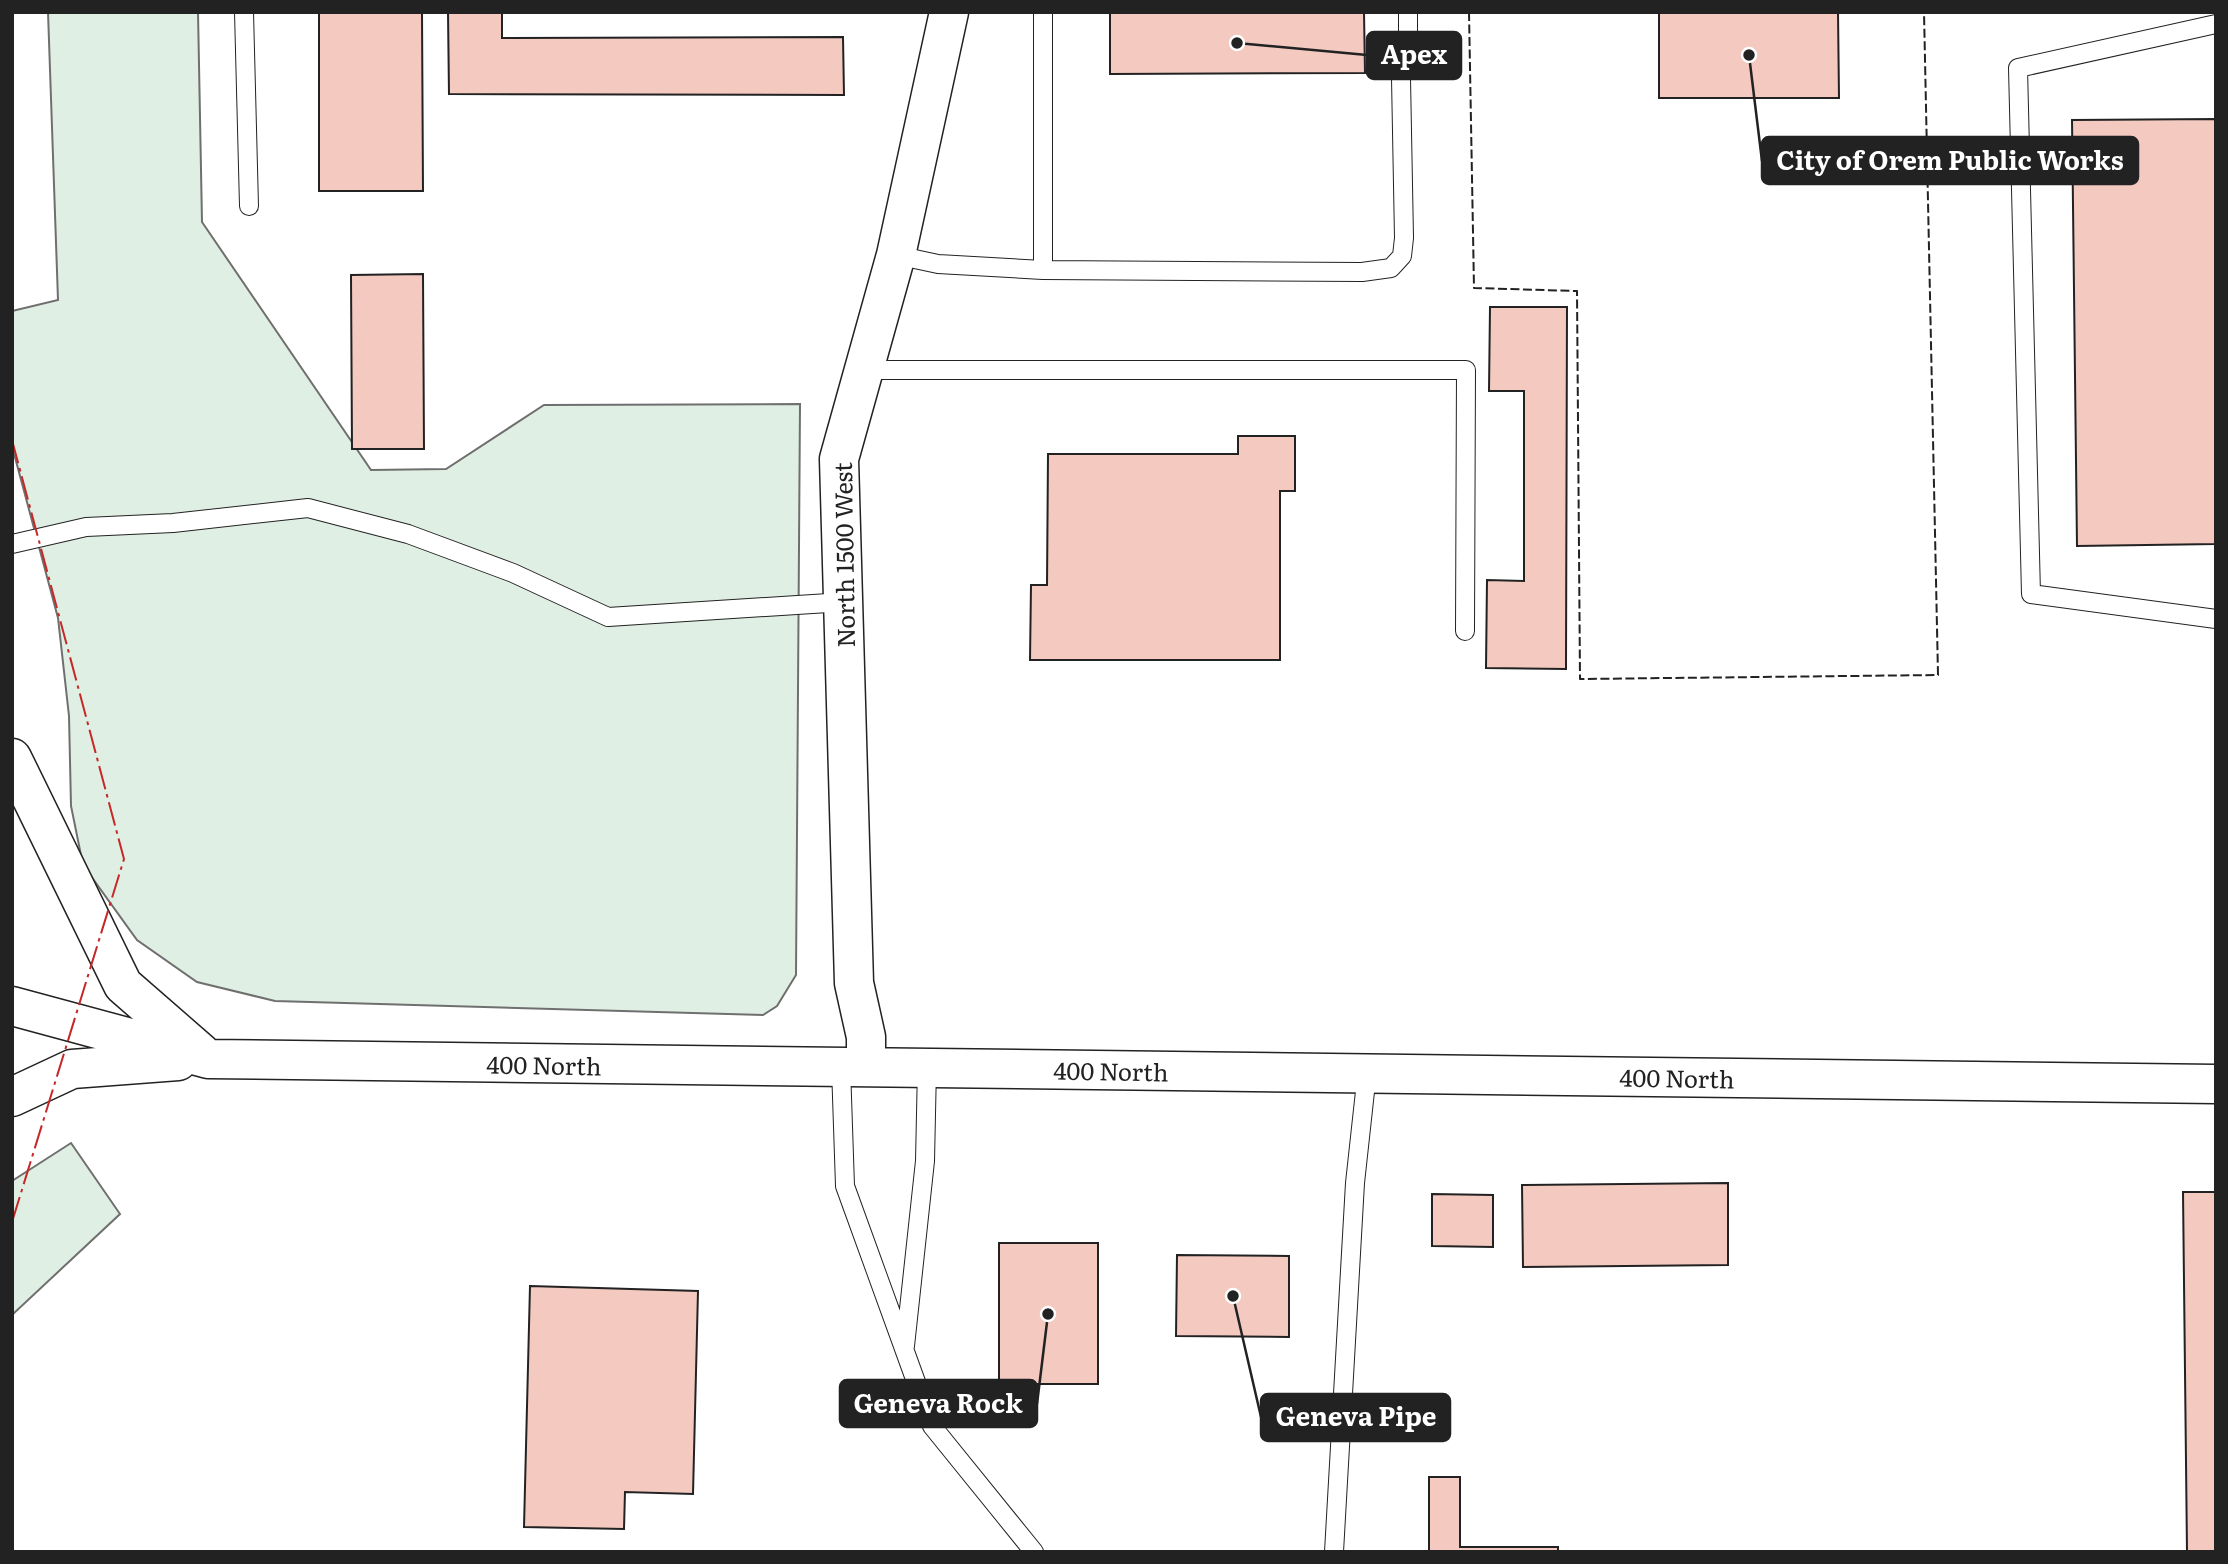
<svg xmlns="http://www.w3.org/2000/svg" width="2228" height="1564" viewBox="0 0 2228 1564" font-family="Literata,serif">
  <style>
    .green { fill: #e0efe3; stroke: #6f6f6f; stroke-width: 2 }
    .building { fill: #f3c9c0; stroke: #222; stroke-width: 2 }
    .lines { fill: none; stroke-linecap: round; stroke-linejoin: round }
    .lane-casing { stroke: #222; stroke-width: 20 }
    .secondary-casing { stroke: #222; stroke-width: 41 }
    .lane { stroke: #fff; stroke-width: 18 }
    .secondary { stroke: #fff; stroke-width: 38 }
    .fence { stroke: #222; stroke-width: 2; stroke-dasharray: 9 3.5; stroke-linecap: butt }
    .power { stroke: #c62828; stroke-width: 2; stroke-dasharray: 24 5 3.5 5; stroke-linecap: butt }
    .labels { text-anchor: middle; dominant-baseline: central; stroke-width: 5; stroke-linejoin: round; paint-order: stroke }
    .street-label { font-size: 24px; fill: #222; stroke: #fff }
    .leader { fill: none; stroke: #222; stroke-width: 2.5 }
    .callout-dot { fill: #222; stroke: #fff; stroke-width: 2.5 }
    .callout { fill: #222; stroke: #222; stroke-width: 2.5 }
    .callout-label { font-size: 26px; text-anchor: middle; font-weight: bold; fill: #fff }
  </style>
  <rect width="100%" height="100%" fill="#fff"/>
  <!-- green -->
  <path class="green" d="M 48,12 L 198,12 L 202,222 L 371,470 L 446,469 L 544,405 L 800,404 L 796,975 L 777,1006 L 763,1015 L 275,1001 L 197,982 L 137,940 L 83,865 L 71,806 L 69,716 L 58,618 L 12,446 L 12,311 L 58,300 Z
    M 71,1143 L 120,1214 L 12,1315 L 12,1181 Z"/>
  <!-- building -->
  <path class="building" d="M 319,12 L 422,12 L 423,191 L 319,191 Z
    M 448,12 L 502,12 L 502,38 L 843,37 L 844,95 L 449,94 Z
    M 1110,12 L 1364,12 L 1365,73 L 1110,74 Z
    M 1659,12 L 1838,12 L 1839,98 L 1659,98 Z
    M 2216,119 L 2216,544 L 2077,546 L 2072,120 Z
    M 423,274 L 424,449 L 352,449 L 351,275 Z
    M 1490,307 L 1567,307 L 1566,669 L 1486,668 L 1487,580 L 1524,581 L 1524,391 L 1489,391 Z
    M 1238,436 L 1295,436 L 1295,491 L 1280,491 L 1280,660 L 1030,660 L 1031,585 L 1047,585 L 1048,454 L 1238,454 Z
    M 1728,1183 L 1728,1265 L 1523,1267 L 1522,1185 Z
    M 2183,1192 L 2216,1192 L 2216,1552 L 2187,1552 Z
    M 1432,1194 L 1493,1195 L 1493,1247 L 1432,1246 Z
    M 999,1243 L 1098,1243 L 1098,1384 L 999,1384 Z
    M 1177,1255 L 1289,1256 L 1289,1337 L 1176,1336 Z
    M 530,1286 L 698,1291 L 693,1494 L 625,1492 L 624,1529 L 524,1527 Z
    M 1429,1477 L 1460,1477 L 1460,1547 L 1558,1547 L 1558,1552 L 1429,1552 Z"/>
  <g class="lines">
    <!-- lane casing -->
    <g class="lane-casing">
      <path id="lane" d="M 244,12 L 249,206
        M 1043,12 L 1043,270
        M 2216,24 L 2018,68 L 2031,594 L 2216,619
        M 896,255 L 938,264 L 1043,270 L 1362,272 L 1391,268 L 1402,256 L 1404,238 L 1401,78 L 1408,37 L 1408,12
        M 864,370 L 1466,370 L 1465,631
        M 12,544 L 86,527 L 173,523 L 308,508 L 408,534 L 513,573 L 608,617 L 844,602
        M 841,1067 L 845,1186 L 932,1426 L 1034,1552
        M 905,1346 L 925,1161 L 927,1067
        M 1334,1552 L 1355,1183 L 1367,1073"/>
    </g>
    <!-- secondary casing -->
    <g class="secondary-casing">
      <path id="secondary" d="M 12,758 L 123,985 L 201,1053
        M 12,1006 L 208,1059 L 2216,1084
        M 866,1067 L 866,1037 L 854,983 L 839,459 L 896,255 L 949,12
        M 12,1097 L 72,1069 L 178,1061"/>
    </g>
    <!-- lane -->
    <use href="#lane" class="lane"/>
    <!-- secondary -->
    <use href="#secondary" class="secondary"/>
    <!-- fence -->
    <path class="fence" d="M 1469,12 L 1474,288 L 1577,291 L 1580,679 L 1938,675 L 1924,12"/>
    <!-- power -->
    <path class="power" d="M 12,440 L 124,859 L 12,1222"/>
  </g>
  <g class="labels">
    <!-- street labels -->
    <g class="street-label">
      <text transform="translate(843 555) rotate(-91)">North 1500 West</text>
      <text transform="translate(544 1064) rotate(1)">400 North</text>
      <text transform="translate(1111 1070) rotate(1)">400 North</text>
      <text transform="translate(1677 1077) rotate(1)">400 North</text>
    </g>
  </g>
  <!-- callouts -->
  <path class="leader" d="M1237 43L1367 55M1749 55L1762 161M1048 1314L1037 1404M1233 1296L1261 1417"/>
  <g class="callout-dot">
    <circle cx="1237" cy="43" r="7"/>
    <circle cx="1749" cy="55" r="7"/>
    <circle cx="1048" cy="1314" r="7"/>
    <circle cx="1233" cy="1296" r="7"/>
  </g>
  <g class="callout">
    <rect x="1367" y="32" width="94" height="47" rx="7"/>
    <rect x="1762" y="137" width="376" height="47" rx="7"/>
    <rect x="840" y="1380" width="197" height="47" rx="7"/>
    <rect x="1261" y="1394" width="189" height="47" rx="7"/>
  </g>
  <g class="callout-label">
    <text x="1414" y="64">Apex</text>
    <text x="1950" y="170">City of Orem Public Works</text>
    <text x="938" y="1413">Geneva Rock</text>
    <text x="1356" y="1426">Geneva Pipe</text>
  </g>
  <!-- border -->
  <rect width="2228" height="1564" fill="none" stroke="#222222" stroke-width="28"/>
</svg>
